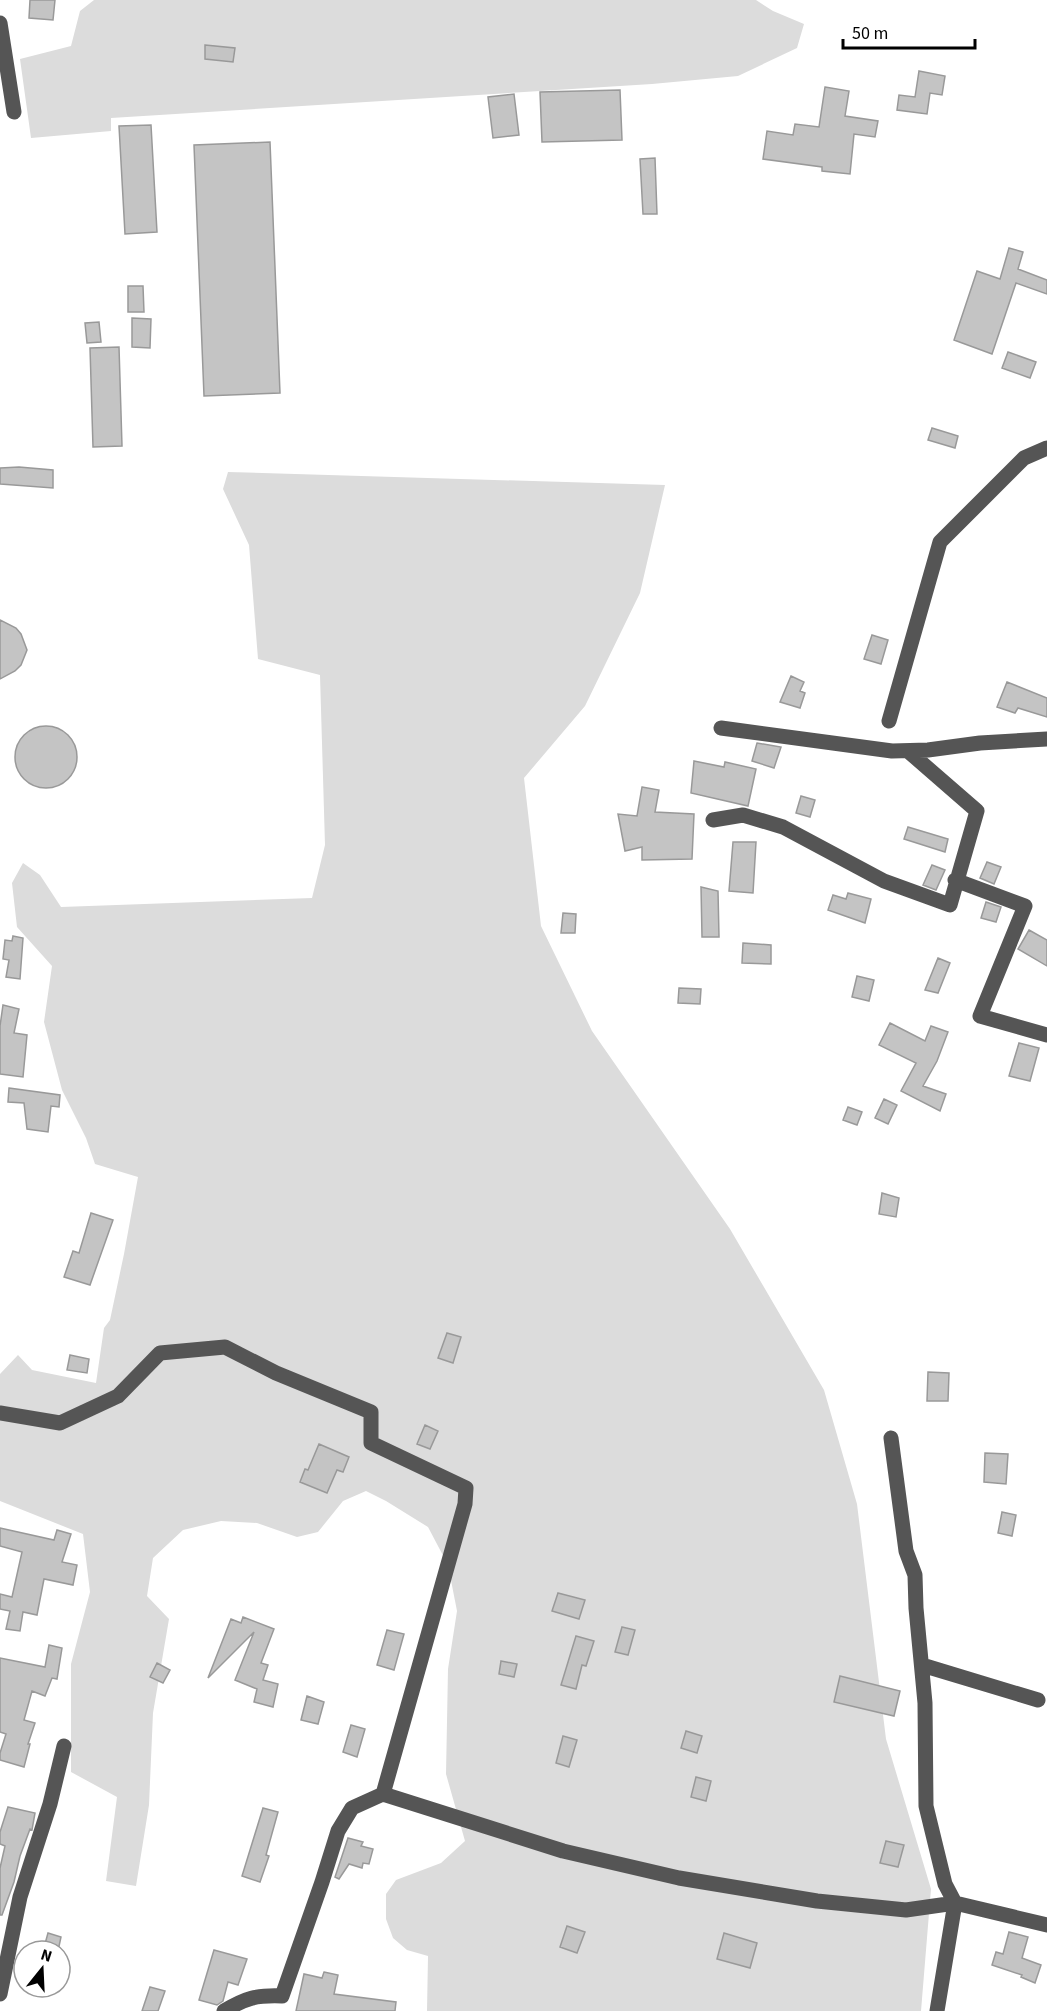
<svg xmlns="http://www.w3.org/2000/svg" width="1047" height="2011" viewBox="0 0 1047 2011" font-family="'Source Sans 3',sans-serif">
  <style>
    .green { fill: #dcdcdc }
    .building { fill: #c4c4c4; stroke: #999; stroke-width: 1.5 }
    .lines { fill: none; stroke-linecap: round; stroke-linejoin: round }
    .minor { stroke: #555; stroke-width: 15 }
  </style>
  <rect width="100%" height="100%" fill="#fff"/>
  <!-- green -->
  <path class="green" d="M 94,0 L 756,0 L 773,11 L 804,24 L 797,48 L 738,76 L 652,84 L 111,118 L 111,131 L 31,138 L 20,59 L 71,46 L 80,11 Z
    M 228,472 L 665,485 L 640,593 L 585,706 L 524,778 L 541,926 L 592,1031 L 730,1229 L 824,1390 L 857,1504 L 886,1739 L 931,1889 L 921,2011 L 427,2011 L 428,1956 L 407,1950 L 393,1938 L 386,1919 L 386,1894 L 396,1880 L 441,1863 L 465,1841 L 446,1774 L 448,1669 L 457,1611 L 448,1565 L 428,1527 L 386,1501 L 366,1491 L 343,1501 L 318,1532 L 297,1537 L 257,1523 L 221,1521 L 183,1530 L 153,1558 L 147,1596 L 169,1619 L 153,1713 L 149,1805 L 136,1886 L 106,1881 L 117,1797 L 71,1772 L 71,1664 L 90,1592 L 83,1534 L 0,1501 L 0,1374 L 18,1355 L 32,1370 L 96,1383 L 104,1328 L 110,1320 L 124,1254 L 138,1177 L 95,1164 L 86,1138 L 62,1090 L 44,1022 L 52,966 L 17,927 L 12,883 L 23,863 L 40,875 L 61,907 L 312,898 L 325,845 L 320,675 L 258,659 L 249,545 L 223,489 Z"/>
  <!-- building -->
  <path class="building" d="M 30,0 L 55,0 L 53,20 L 29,18 Z
    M 205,45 L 235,48 L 233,62 L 205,59 Z
    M 919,71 L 945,76 L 942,95 L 930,93 L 927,114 L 897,110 L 899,95 L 915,97 Z
    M 825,87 L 849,91 L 845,116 L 878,121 L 875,137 L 854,134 L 850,174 L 822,171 L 822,167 L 763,159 L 767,131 L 793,135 L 795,124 L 819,127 Z
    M 620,90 L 622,140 L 542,142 L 540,92 Z
    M 514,94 L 519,135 L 493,138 L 488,97 Z
    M 151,125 L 157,232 L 125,234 L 119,126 Z
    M 270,142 L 280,393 L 204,396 L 194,145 Z
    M 655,158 L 657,214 L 643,214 L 640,159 Z
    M 1009,248 L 1023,252 L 1018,269 L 1047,280 L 1047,294 L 1016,283 L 992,354 L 954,340 L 977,271 L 1000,279 Z
    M 128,286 L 143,286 L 144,312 L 128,312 Z
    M 132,318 L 151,319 L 150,348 L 132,347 Z
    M 99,322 L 101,342 L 87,343 L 85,323 Z
    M 119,347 L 122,446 L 93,447 L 90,348 Z
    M 1008,352 L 1036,362 L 1030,378 L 1002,368 Z
    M 932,428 L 958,436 L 955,448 L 928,440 Z
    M 19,467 L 53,470 L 53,488 L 0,484 L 0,468 Z
    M 0,620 L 16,628 L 21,634 L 27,650 L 21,665 L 15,671 L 0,679 Z
    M 872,635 L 888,640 L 881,664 L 864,659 Z
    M 791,676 L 804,682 L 800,691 L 805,693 L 800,708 L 780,702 Z
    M 1007,682 L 1047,698 L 1047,717 L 1018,708 L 1015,713 L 997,707 Z
    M15 757a31 31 0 1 1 62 0a31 31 0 1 1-62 0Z
    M 757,743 L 781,747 L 774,768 L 752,761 Z
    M 694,761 L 724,767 L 725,762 L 756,769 L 748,806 L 691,793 Z
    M 642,787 L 659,790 L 655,812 L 694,814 L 692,859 L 642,860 L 642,847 L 625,851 L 618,814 L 637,816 Z
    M 801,796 L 815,800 L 810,817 L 796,813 Z
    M 908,827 L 948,839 L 945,852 L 904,839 Z
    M 733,842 L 756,842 L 753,893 L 729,891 Z
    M 987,862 L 1001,867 L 994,884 L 980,878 Z
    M 932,865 L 945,870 L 936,890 L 923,885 Z
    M 701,887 L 718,891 L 719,937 L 702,937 Z
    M 848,893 L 871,899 L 865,923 L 828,910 L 833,895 L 846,899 Z
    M 986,902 L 1001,907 L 996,922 L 981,918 Z
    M 563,913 L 576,914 L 575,933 L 561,933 Z
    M 1029,930 L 1047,940 L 1047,966 L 1018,949 Z
    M 13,936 L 23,938 L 20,979 L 6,977 L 9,960 L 3,959 L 5,940 L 12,941 Z
    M 743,943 L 771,945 L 771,964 L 742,963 Z
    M 938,958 L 950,963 L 938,993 L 925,990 Z
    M 857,976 L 874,980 L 869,1001 L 852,997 Z
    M 679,988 L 701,989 L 700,1004 L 678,1003 Z
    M 3,1005 L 19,1009 L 14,1033 L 27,1035 L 23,1077 L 0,1074 L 0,1026 Z
    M 890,1023 L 925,1041 L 931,1026 L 948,1032 L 937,1061 L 923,1086 L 946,1094 L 940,1111 L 901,1091 L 916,1063 L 879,1045 Z
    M 1019,1043 L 1039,1048 L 1030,1081 L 1009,1076 Z
    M 9,1088 L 60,1095 L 59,1107 L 51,1106 L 48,1132 L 27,1129 L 24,1103 L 8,1102 Z
    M 884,1099 L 897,1105 L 888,1124 L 875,1118 Z
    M 848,1107 L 862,1112 L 857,1125 L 843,1120 Z
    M 882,1193 L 899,1198 L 896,1217 L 879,1214 Z
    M 91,1213 L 113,1220 L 90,1285 L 64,1277 L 73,1251 L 79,1253 Z
    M 447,1333 L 461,1337 L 453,1363 L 438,1358 Z
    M 70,1355 L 89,1359 L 87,1373 L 67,1370 Z
    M 928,1372 L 949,1373 L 948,1401 L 927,1401 Z
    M 425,1425 L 438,1431 L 430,1449 L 417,1444 Z
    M 319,1444 L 349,1457 L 343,1472 L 337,1470 L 327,1493 L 300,1482 L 305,1469 L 308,1470 Z
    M 985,1453 L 1008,1454 L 1006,1484 L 984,1482 Z
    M 1002,1512 L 1016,1515 L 1012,1536 L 998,1533 Z
    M 0,1528 L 54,1540 L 57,1530 L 71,1534 L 62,1562 L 77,1565 L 73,1585 L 44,1579 L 37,1615 L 23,1612 L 20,1631 L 6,1629 L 10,1611 L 0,1609 L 0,1594 L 12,1597 L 22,1552 L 0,1546 Z
    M 558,1593 L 585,1600 L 579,1619 L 552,1611 Z
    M 243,1617 L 274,1629 L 261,1663 L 268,1665 L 263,1680 L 278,1684 L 273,1707 L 254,1702 L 257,1689 L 235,1680 L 254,1632 L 208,1678 L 231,1619 L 241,1623 Z
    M 622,1627 L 635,1630 L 628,1655 L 615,1652 Z
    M 387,1630 L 404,1634 L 394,1670 L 377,1665 Z
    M 576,1636 L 594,1641 L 586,1666 L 582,1665 L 576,1689 L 561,1685 Z
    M 49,1645 L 62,1648 L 57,1679 L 52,1678 L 45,1696 L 32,1691 L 24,1720 L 35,1723 L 28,1744 L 30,1744 L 24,1767 L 0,1760 L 0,1753 L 6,1734 L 0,1732 L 0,1658 L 45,1667 Z
    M 501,1661 L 517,1664 L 514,1677 L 499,1674 Z
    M 157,1663 L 170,1670 L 163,1683 L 150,1677 Z
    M 840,1676 L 900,1691 L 894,1716 L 834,1702 Z
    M 307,1696 L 324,1702 L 318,1724 L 301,1720 Z
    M 351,1725 L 365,1729 L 357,1757 L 343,1752 Z
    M 686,1731 L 702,1736 L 697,1753 L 681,1748 Z
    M 563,1736 L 577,1740 L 569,1767 L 556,1763 Z
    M 696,1777 L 711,1781 L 706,1801 L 691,1797 Z
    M 8,1807 L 35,1813 L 32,1830 L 30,1829 L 20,1856 L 14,1882 L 2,1915 L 0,1915 L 0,1868 L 5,1846 L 0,1844 L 0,1832 Z
    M 263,1808 L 278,1812 L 266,1855 L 269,1856 L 260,1882 L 242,1876 Z
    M 348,1838 L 363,1842 L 361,1846 L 373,1849 L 369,1864 L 363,1863 L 362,1868 L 349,1864 L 339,1879 L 335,1877 Z
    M 886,1841 L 904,1845 L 898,1867 L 880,1863 Z
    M 567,1926 L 585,1932 L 577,1953 L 560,1947 Z
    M 1009,1932 L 1028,1937 L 1022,1958 L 1041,1965 L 1035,1983 L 1021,1977 L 1022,1975 L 992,1965 L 996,1952 L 1003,1954 Z
    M 48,1933 L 61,1937 L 58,1951 L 43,1951 Z
    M 724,1933 L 757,1943 L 750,1968 L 717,1959 Z
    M 214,1950 L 247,1959 L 238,1985 L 228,1982 L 223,2001 L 217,2005 L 199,2000 Z
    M 324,1972 L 338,1975 L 334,1994 L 396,2002 L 395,2011 L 296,2011 L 304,1974 L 322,1978 Z
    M 150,1987 L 165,1991 L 158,2011 L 142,2011 Z"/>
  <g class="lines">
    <!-- minor -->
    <path class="minor" d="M 0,23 L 14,112
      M 889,721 L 940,542 L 1024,458 L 1047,448
      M 721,728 L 892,751 L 928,750 L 980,743 L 1047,739
      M 713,820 L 743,815 L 783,827 L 884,881 L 950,905 L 977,811 L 908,751
      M 955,880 L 1025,906 L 980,1016 L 1047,1035
      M 0,1413 L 60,1423 L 118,1396 L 160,1353 L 225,1347 L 276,1373 L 371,1412 L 371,1443 L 466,1488 L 465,1504 L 383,1794 L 352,1808 L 338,1831 L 322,1882 L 282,1996 C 256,1995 246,1998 224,2011
      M 922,1665 L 1038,1700
      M 383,1794 L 563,1851 L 679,1878 L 817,1901 L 906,1910 L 955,1903 L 945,1884 L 926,1806 L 925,1703 L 916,1608 L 915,1575 L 906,1551 L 891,1438
      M 0,1994 L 20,1897 L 50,1804 L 64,1746
      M 937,2011 L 955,1903 L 1047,1925"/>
  </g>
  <!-- north arrow -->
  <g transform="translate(42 1969) rotate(18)"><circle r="28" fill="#ffffff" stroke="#999999" stroke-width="1.5"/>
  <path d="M0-4.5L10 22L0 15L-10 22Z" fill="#000000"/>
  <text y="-9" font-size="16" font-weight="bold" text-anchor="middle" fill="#000000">N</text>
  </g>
  <!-- scale -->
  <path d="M843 39v9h132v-9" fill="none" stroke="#000000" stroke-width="3"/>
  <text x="852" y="39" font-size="18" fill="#000000" stroke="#ffffff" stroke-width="4.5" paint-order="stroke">50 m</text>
</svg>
